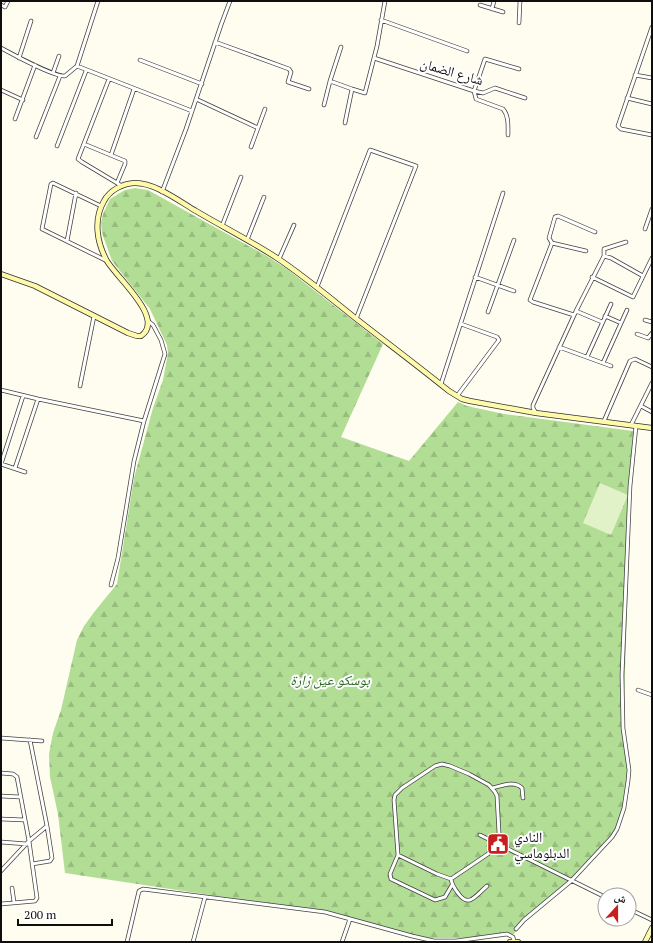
<svg xmlns="http://www.w3.org/2000/svg" width="653" height="943" viewBox="0 0 653 943" font-family="'PT Serif','Noto Naskh Arabic',serif">
  <style>
    .forest { fill: url(#forest-firs) }
    .pitch { fill: #e2f2c8 }
    .lines { fill: none; stroke-linecap: round; stroke-linejoin: round }
    .street-casing { stroke: #414141; stroke-width: 4.5 }
    .secondary-casing { stroke: #303030; stroke-width: 6 }
    .street { stroke: #fff; stroke-width: 3 }
    .secondary { stroke: #fffaaa; stroke-width: 4.5 }
    .labels { text-anchor: middle; dominant-baseline: central; stroke-width: 4; stroke-linejoin: round; paint-order: stroke }
    .street-label { font-size: 14px; fill: #0e0e0e; stroke: #fff }
    .park-label { font-size: 14px; font-style: italic; fill: #26691a; stroke: #fff }
    .poi-label { font-size: 14px; fill: #0e0e0e; stroke: #fff; text-anchor: start }
  </style>
  <defs>
    <pattern id="forest-firs" width="22" height="20" patternUnits="userSpaceOnUse"><rect width="22" height="20" fill="#b1dd94"/><path d="M5 1l3.5 6h-7zM16 11l3.5 6h-7z" fill="#97bc7e"/></pattern>
  </defs>
  <rect width="100%" height="100%" fill="#fffdef"/>
  <!-- forest -->
  <path class="forest" d="M 135,188 L 148,190 L 267,256 L 287,269 L 383,344 L 341,437 L 409,461 L 458,402 L 467,406 L 504,414 L 633,431 L 623,731 L 629,776 L 629,789 L 624,813 L 617,833 L 602,850 L 518,928 L 514,934 L 471,938 L 422,938 L 329,913 L 65,873 L 58,814 L 50,777 L 49,754 L 53,733 L 61,710 L 77,640 L 84,626 L 95,611 L 117,584 L 134,478 L 153,408 L 163,380 L 168,353 L 167,345 L 150,309 L 112,261 L 102,233 L 101,223 L 103,214 L 110,199 L 125,190 Z"/>
  <!-- pitch -->
  <path class="pitch" d="M 600,483 L 628,495 L 611,535 L 583,523 Z"/>
  <g class="lines">
    <!-- street casing -->
    <g class="street-casing">
      <path id="street" d="M 1,5 L 5,7 L 8,1
        M 480,5 L 503,12
        M 492,9 L 494,1
        M 381,20 L 467,51
        M 519,23 L 520,1
        M 652,27 L 618,126 L 621,129 L 652,135
        M 215,42 L 289,69 L 291,72 L 288,82 L 309,89
        M 1,48 C 12,54 55,77 65,76 L 77,66 L 98,1
        M 19,58 L 31,21
        M 374,58 L 474,91 L 483,93 L 495,88 L 525,98
        M 140,60 L 202,84
        M 77,66 L 192,111
        M 53,73 L 59,56
        M 635,75 L 652,78
        M 109,79 L 78,159 L 82,162 L 122,186
        M 330,81 L 341,47
        M 1,90 L 23,100
        M 627,98 L 652,104
        M 196,99 L 258,128
        M 324,105 L 330,81 L 352,89 L 365,93 L 377,46 L 385,1
        M 15,119 L 35,65
        M 345,123 L 352,89
        M 508,135 C 508,126 509,116 503,109 L 476,99 L 474,91 L 485,59 L 519,69
        M 36,137 L 60,76
        M 84,144 L 125,161 L 125,164 L 117,183
        M 57,146 L 86,71
        M 251,147 L 265,109
        M 111,155 L 134,89
        M 162,192 L 186,129 L 221,25 L 230,1
        M 101,206 L 53,183 L 51,184 L 42,229 L 107,261
        M 222,226 L 241,177
        M 645,229 L 652,209
        M 247,240 L 264,197
        M 67,241 L 76,193
        M 552,243 L 530,300 L 533,302 L 574,315
        M 586,251 L 552,243 L 549,238 L 555,217 L 558,216 L 595,232
        M 604,256 L 604,249 L 626,242
        M 279,259 L 294,225
        M 475,277 L 514,291
        M 592,277 L 633,297 L 652,258
        M 317,287 L 370,150 L 416,166 L 356,319
        M 576,311 L 602,322
        M 488,312 L 514,240
        M 605,316 L 621,323
        M 645,320 L 652,322
        M 637,334 L 648,338 L 652,333
        M 559,347 L 611,366
        M 587,357 L 611,304
        M 603,363 L 627,310
        M 441,384 L 503,193
        M 80,386 L 94,316
        M 1,390 L 38,399 L 144,421
        M 457,396 L 499,340 L 497,337 L 461,324
        M 641,406 L 652,412
        M 536,413 L 533,408 L 533,405 L 576,311 L 604,256 L 611,258 L 643,276
        M 604,421 L 630,361 L 635,359 L 652,367
        M 631,425 L 652,383
        M 1,464 L 23,396
        M 1,464 L 25,472
        M 15,468 L 38,399
        M 111,585 L 118,558 L 134,461 L 144,421 L 165,354 L 161,340 L 153,325 L 148,321
        M 638,690 L 652,695
        M 1,738 L 42,741
        M 30,740 L 47,826 L 52,858 L 50,861 L 32,864
        M 1,773 L 13,774 L 17,777 L 29,841 L 37,898 L 35,901 L 1,904
        M 492,788 C 502,786 514,780 522,788 L 523,798
        M 1,796 L 20,797
        M 1,819 L 25,820
        M 480,835 L 605,897
        M 1,842 L 27,844
        M 398,855 L 437,874 L 451,879 L 488,854 L 496,844 L 499,833 L 497,796 L 495,792 L 489,785 L 469,774 L 450,766 L 442,764 L 435,766 L 402,788 L 395,795 L 394,800 L 398,855 L 390,874 L 391,879 L 435,900 L 445,897 L 452,885
        M 1,871 L 29,841 L 47,826
        M 451,879 C 452,885 454,888 458,893 C 469,909 476,895 487,886
        M 12,888 L 14,902
        M 629,909 L 652,920
        M 516,929 L 524,920 L 571,881 L 612,837 L 617,829 L 624,808 L 628,781 L 629,770 L 623,728 L 622,675 L 630,486 L 636,426
        M 127,942 L 139,891 L 143,889 L 325,912 L 412,936 L 434,941 L 456,941 L 507,934 L 513,937 L 514,941
        M 193,942 L 205,897
        M 342,942 L 350,919"/>
    </g>
    <!-- secondary casing -->
    <g class="secondary-casing">
      <path id="secondary" d="M 1,274 L 35,286 L 128,333 L 137,336 L 141,336 C 166,319 116,277 107,261 C 97,243 93,220 104,201 C 110,190 122,184 134,183 C 154,182 179,201 196,211 C 223,227 251,241 277,258 C 304,276 329,297 354,317 C 386,342 418,366 449,391 L 462,399 L 470,401 L 536,413 L 652,428
        M 510,942 L 518,942
        M 645,942 L 652,928"/>
    </g>
    <!-- street -->
    <use href="#street" class="street"/>
    <!-- secondary -->
    <use href="#secondary" class="secondary"/>
  </g>
  <!-- icons -->
  <defs>
    <g id="civic-square" transform="scale(1.15)"><rect x="-9" y="-9" width="18" height="18" rx="4" fill="#c61f1e" stroke="#fff"/><path d="M-.6-6.5H3V-4.5H.6V-3L4-1V1h2V6H-6V1h2V-1L-.6-3ZM-1.2 2.5V6h2.4V2.5Z" fill="#fff"/></g>
  </defs>
  <g fill-rule="evenodd">
    <use href="#civic-square" x="498" y="844"/>
  </g>
  <g class="labels">
    <!-- street labels -->
    <g class="street-label">
      <text transform="translate(452 71) rotate(16)">شارع الضمان</text>
    </g>
    <!-- park labels -->
    <g class="park-label">
      <text x="330" y="679">بوسكو عين زارة</text>
    </g>
    <!-- poi labels -->
    <g class="poi-label">
      <text x="514" y="836">النادي<tspan x="514" dy="16">الدبلوماسي</tspan></text>
    </g>
  </g>
  <!-- border -->
  <rect width="653" height="943" fill="none" stroke="#0e0e0e" stroke-width="4"/>
  <!-- north arrow -->
  <g transform="translate(617 907) rotate(21)"><circle r="19" fill="#ffffff" stroke="#9f9f9f"/>
  <path d="M0-3L7 15L0 10L-7 15Z" fill="#c61f1e"/>
  <text y="-6" font-size="11" font-weight="bold" text-anchor="middle" fill="#0e0e0e">ش</text>
  </g>
  <!-- scale -->
  <path d="M18 919v6h94v-6" fill="none" stroke="#0e0e0e" stroke-width="2"/>
  <text x="24" y="919" font-size="12" fill="#0e0e0e" stroke="#ffffff" stroke-width="3" paint-order="stroke">200 m</text>
</svg>
